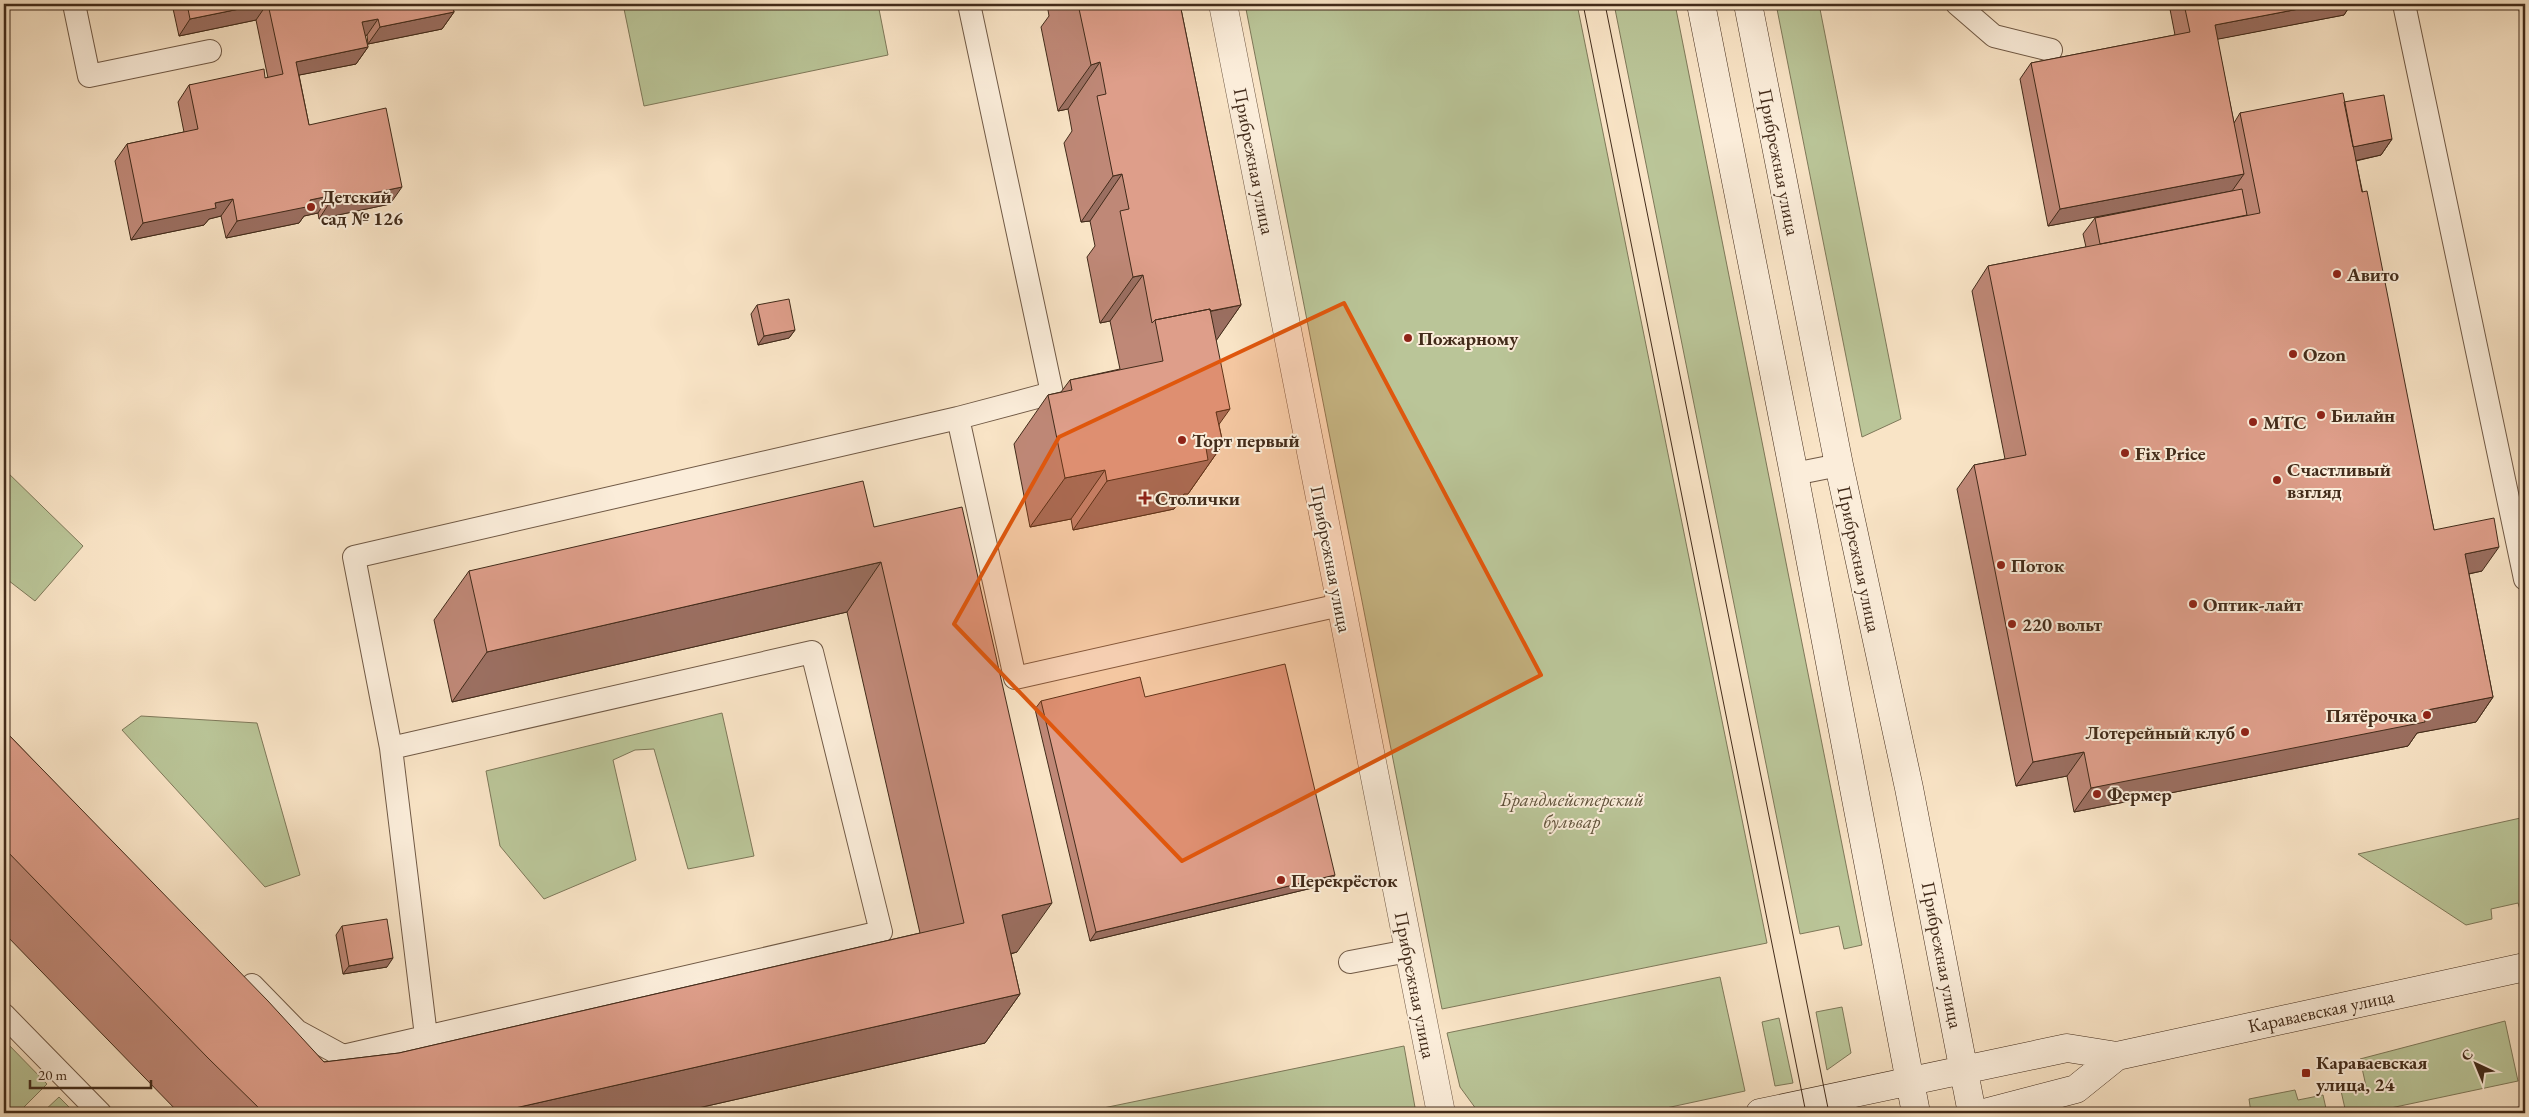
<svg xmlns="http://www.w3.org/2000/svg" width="2529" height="1117" viewBox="0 0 2529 1117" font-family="'EB Garamond',serif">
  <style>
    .green { fill: #bac598; stroke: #7e7859 }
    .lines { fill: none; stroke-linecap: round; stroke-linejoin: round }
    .lane-casing { stroke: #705945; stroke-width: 24 }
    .street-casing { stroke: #705945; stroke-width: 29 }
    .secondary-casing { stroke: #422b1a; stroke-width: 29 }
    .lane { stroke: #fbedda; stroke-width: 22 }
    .street { stroke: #fbedda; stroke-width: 28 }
    .secondary { stroke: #fbedda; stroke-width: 28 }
    .tram { stroke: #422b1a; stroke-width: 1 }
    .wall { fill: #bf8877; stroke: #422b1a }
    .shaded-wall { fill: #9b6f61; stroke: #422b1a }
    .building { fill: #de9e8a; stroke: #422b1a }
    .marked { fill: #e0570d; fill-opacity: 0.2; stroke: #e0570d; stroke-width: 4; stroke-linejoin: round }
    .poi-dot { fill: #8f2418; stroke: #fbedda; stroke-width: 2 }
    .labels { text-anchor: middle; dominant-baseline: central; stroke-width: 4; stroke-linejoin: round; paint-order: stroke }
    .street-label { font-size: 19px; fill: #422b1a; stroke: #fbedda }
    .poi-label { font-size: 19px; font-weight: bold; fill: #422b1a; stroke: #fbedda; text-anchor: start }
    .park-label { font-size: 19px; font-style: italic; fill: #60523a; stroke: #fbedda }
  </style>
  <rect width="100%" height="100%" fill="#f9e4c6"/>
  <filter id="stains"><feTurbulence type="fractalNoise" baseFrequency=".004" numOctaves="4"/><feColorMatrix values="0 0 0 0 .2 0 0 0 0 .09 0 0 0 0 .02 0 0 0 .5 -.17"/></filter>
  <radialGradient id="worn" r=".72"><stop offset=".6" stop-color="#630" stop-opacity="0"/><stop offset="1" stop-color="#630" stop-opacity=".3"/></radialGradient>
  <!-- green -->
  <path class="green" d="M 623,4 L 878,4 L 888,55 L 644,106 Z
    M 1245,4 L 1577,4 L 1767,943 L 1442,1009 Z
    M 1614,4 L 1675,4 L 1862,945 L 1844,949 L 1839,926 L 1800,934 Z
    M 1776,4 L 1819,4 L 1901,419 L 1862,437 Z
    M 4,469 L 83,546 L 35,601 L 4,577 Z
    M 722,713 L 754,856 L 688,869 L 654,749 L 635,750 L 613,760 L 636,860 L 544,899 L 500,846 L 486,771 Z
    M 141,716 L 257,723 L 300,875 L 265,887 L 122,730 Z
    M 2525,817 L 2525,912 L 2521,913 L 2518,903 L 2491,909 L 2492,919 L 2466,925 L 2358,854 Z
    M 1720,977 L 1745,1091 L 1643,1113 L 1479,1113 L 1460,1087 L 1447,1033 Z
    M 1842,1007 L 1851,1053 L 1827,1070 L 1816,1012 Z
    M 1779,1018 L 1793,1083 L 1775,1086 L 1762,1022 Z
    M 2505,1021 L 2518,1081 L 2367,1113 L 2346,1113 L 2341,1091 L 2366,1086 L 2360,1059 Z
    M 4,1040 L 47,1084 L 18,1113 L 4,1113 Z
    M 1404,1046 L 1416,1113 L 1079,1113 Z
    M 2295,1090 L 2298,1100 L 2323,1095 L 2327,1113 L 2251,1113 L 2249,1099 Z
    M 59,1097 L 75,1113 L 42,1113 Z"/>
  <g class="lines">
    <!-- lane casing -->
    <g class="lane-casing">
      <path id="lane" d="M 74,4 L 89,76 L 210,51
        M 1957,4 L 1994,36 L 2051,50
        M 2404,4 L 2525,579
        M 958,418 L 1052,393 L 969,4
        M 1794,474 L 1839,465
        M 391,748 L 426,1036
        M 1350,962 L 1408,951
        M 252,985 L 297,1031 L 343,1056 L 881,932 L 812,652 L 391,748 L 354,557 L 958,418 L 1015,678 L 1340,605
        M 4,1015 L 100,1113"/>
    </g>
    <!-- street casing -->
    <g class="street-casing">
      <path id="street" d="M 1223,4 L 1441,1113"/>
    </g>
    <!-- secondary casing -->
    <g class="secondary-casing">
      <path id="secondary" d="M 1701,4 L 1794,474 L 1916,1113
        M 1748,4 L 1839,465 L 1909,788 L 1972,1113
        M 1760,1113 L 2067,1048 L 2117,1056 L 2525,967
        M 1984,1113 L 2076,1089 L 2117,1056"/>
    </g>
    <!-- lane -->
    <use href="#lane" class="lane"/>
    <!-- street -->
    <use href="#street" class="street"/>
    <!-- secondary -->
    <use href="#secondary" class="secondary"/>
    <!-- tram -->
    <path class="tram" d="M 1583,4 L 1806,1113
      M 1605,4 L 1829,1113"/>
  </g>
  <!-- wall -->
  <path class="wall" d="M 172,4 L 452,4 L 454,12 L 442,29 L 368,44 L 367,35 L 365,36 L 368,47 L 356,64 L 299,75 L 309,125 L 390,204 L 319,219 L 318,213 L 304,216 L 299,223 L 226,238 L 221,216 L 209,219 L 204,225 L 131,240 L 115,161 L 127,144 L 184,132 L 178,102 L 189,85 L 268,78 L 256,20 L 179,36 Z
    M 1047,4 L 1180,4 L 1241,305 L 1216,340 L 1219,425 L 1223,444 L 1188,494 L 1184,494 L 1174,509 L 1073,530 L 1071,519 L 1030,527 L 1014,444 L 1048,395 L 1061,392 L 1070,380 L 1120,369 L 1110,321 L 1100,323 L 1087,257 L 1095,246 L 1090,221 L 1081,222 L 1064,143 L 1072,131 L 1068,109 L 1058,111 L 1041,27 L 1049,16 Z
    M 2169,4 L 2351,4 L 2344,15 L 2217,39 L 2234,123 L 2240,113 L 2344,102 L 2392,139 L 2381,155 L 2356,161 L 2434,530 L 2482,571 L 2469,574 L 2493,697 L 2476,722 L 2417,733 L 2408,746 L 2074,812 L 2067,776 L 2016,786 L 1957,489 L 1974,465 L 2005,459 L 1972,291 L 1988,266 L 2086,247 L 2083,234 L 2095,218 L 2173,202 L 2048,226 L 2020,79 L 2031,63 L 2175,35 Z
    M 2518,4 L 2525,4 L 2525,42 Z
    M 757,305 L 795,330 L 789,338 L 758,345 L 751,314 Z
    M 874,527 L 1017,952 L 1011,954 L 1020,994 L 985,1043 L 676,1113 L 179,1113 L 4,933 L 4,730 L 324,1062 L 399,1053 L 920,933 L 847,612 L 452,702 L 434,620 L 469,571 Z
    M 1041,701 L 1329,884 L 1090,941 L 1035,709 Z
    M 342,926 L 387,967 L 343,974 L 336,935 Z"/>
  <!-- shaded-wall -->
  <path class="shaded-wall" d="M 264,4 L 267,4 L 256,20 L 179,36 L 190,19 Z
    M 2325,4 L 2351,4 L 2344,15 L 2203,42 L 2215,25 Z
    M 454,12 L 442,29 L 368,44 L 380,27 Z
    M 378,19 L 367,35 L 351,39 L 362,22 Z
    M 368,47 L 356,64 L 284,78 L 296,62 Z
    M 1100,62 L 1068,109 L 1058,111 L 1091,65 Z
    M 2392,139 L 2381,155 L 2335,165 L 2347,148 Z
    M 1122,174 L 1090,221 L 1081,222 L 1113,176 Z
    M 2244,174 L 2232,191 L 2048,226 L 2060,209 Z
    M 402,187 L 390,204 L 319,219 L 330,202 Z
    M 329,196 L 318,213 L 304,216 L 299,223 L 226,238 L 237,221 L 310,200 Z
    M 233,199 L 221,216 L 209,219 L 204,225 L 131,240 L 143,223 L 215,203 Z
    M 1143,275 L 1110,321 L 1100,323 L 1133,277 Z
    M 1241,305 L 1209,351 L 1155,323 Z
    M 795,330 L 789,338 L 758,345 L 764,336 Z
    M 1230,409 L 1195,458 L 1216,412 Z
    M 1223,444 L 1188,494 L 1184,494 L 1174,509 L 1073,530 L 1107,481 L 1206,448 Z
    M 1105,470 L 1071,519 L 1030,527 L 1065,478 Z
    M 2499,547 L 2482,571 L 2448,578 L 2465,554 Z
    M 881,562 L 847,612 L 452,702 L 487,652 Z
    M 2493,697 L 2476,722 L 2417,733 L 2408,746 L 2074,812 L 2091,788 L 2422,711 Z
    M 2084,752 L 2067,776 L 2016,786 L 2033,762 Z
    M 1335,875 L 1329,884 L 1090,941 L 1096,932 Z
    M 1052,903 L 1017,952 L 967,964 L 1002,915 Z
    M 393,958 L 387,967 L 343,974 L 349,966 Z
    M 1020,994 L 985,1043 L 676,1113 L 493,1113 Z"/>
  <!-- building -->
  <path class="building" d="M 187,4 L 264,4 L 190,19 Z
    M 268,4 L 452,4 L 454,12 L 380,27 L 378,19 L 362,22 L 368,47 L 296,62 L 309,125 L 386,108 L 402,187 L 330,202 L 329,196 L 310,200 L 311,206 L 237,221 L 233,199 L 215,203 L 216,208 L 143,223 L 127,144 L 198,129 L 189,85 L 264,69 L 265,78 L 283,74 Z
    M 1078,4 L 1180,4 L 1241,305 L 1210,311 L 1210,309 L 1155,320 L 1152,323 L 1143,275 L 1133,277 L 1120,211 L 1129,209 L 1122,174 L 1113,176 L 1097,96 L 1106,94 L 1100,62 L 1091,65 Z
    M 2184,4 L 2325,4 L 2215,25 L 2244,174 L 2060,209 L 2031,63 L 2190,32 Z
    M 2343,93 L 2362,192 L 2367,191 L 2434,530 L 2494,518 L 2499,547 L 2465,554 L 2493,697 L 2422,711 L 2425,722 L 2091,788 L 2084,752 L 2033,762 L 1974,465 L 2026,455 L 1988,266 L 2260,213 L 2240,113 Z
    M 2384,95 L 2392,139 L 2353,147 L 2344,102 Z
    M 2242,189 L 2247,215 L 2100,244 L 2095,218 Z
    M 789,299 L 795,330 L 764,336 L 757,305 Z
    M 1210,309 L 1230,409 L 1216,412 L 1223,444 L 1206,448 L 1208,460 L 1107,481 L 1105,470 L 1065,478 L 1048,395 L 1072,390 L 1070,380 L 1163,361 L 1155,320 Z
    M 863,481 L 874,527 L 962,507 L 1052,903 L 1002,915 L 1020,994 L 493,1113 L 264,1113 L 208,1058 L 4,848 L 4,730 L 268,1001 L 324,1062 L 399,1053 L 964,923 L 881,562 L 487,652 L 469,571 Z
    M 1285,664 L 1335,875 L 1096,932 L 1041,701 L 1140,677 L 1145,697 Z
    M 387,919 L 393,958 L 349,966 L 342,926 Z
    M 2525,1106 L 2525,1113 L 2487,1113 Z"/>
  <!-- marked area -->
  <path class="marked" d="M 1344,303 L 1541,675 L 1182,861 L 954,624 L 1059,437 Z"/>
  <!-- markers -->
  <g class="poi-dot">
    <circle cx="311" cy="207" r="5"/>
    <circle cx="2337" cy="274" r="5"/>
    <circle cx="1408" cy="338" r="5"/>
    <circle cx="2293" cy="354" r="5"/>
    <circle cx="2321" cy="415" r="5"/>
    <circle cx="2253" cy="422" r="5"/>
    <circle cx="1182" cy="440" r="5"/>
    <circle cx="2125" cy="453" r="5"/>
    <circle cx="2277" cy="480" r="5"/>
    <path d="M1142.5 490.5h5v5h5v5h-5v5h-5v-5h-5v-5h5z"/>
    <circle cx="2001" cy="565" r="5"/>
    <circle cx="2193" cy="604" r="5"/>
    <circle cx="2012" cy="624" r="5"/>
    <circle cx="2427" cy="715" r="5"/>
    <circle cx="2245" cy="732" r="5"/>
    <circle cx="2097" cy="794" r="5"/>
    <circle cx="1281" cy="880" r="5"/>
    <rect x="2301" y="1068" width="10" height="10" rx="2.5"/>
  </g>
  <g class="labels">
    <!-- street labels -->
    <g class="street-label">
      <text transform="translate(1254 161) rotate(79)">Прибрежная улица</text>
      <text transform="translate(1779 162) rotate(79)">Прибрежная улица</text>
      <text transform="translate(1331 559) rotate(79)">Прибрежная улица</text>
      <text transform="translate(1859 559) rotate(78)">Прибрежная улица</text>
      <text transform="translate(1942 955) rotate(79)">Прибрежная улица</text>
      <text transform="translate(1415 985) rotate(79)">Прибрежная улица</text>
      <text transform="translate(2321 1011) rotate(-12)">Караваевская улица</text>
    </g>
    <!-- poi labels -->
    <g class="poi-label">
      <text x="321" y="196">Детский<tspan x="321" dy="22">сад № 126</tspan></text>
      <text x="2347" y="274">Авито</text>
      <text x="1418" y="338">Пожарному</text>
      <text x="2303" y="354">Ozon</text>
      <text x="2331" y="415">Билайн</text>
      <text x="2263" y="422">МТС</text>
      <text x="1192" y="440">Торт первый</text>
      <text x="2135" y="453">Fix Price</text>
      <text x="2287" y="469">Счастливый<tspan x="2287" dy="22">взгляд</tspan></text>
      <text x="1155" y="498">Столички</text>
      <text x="2011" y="565">Поток</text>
      <text x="2203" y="604">Оптик-лайт</text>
      <text x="2022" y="624">220 вольт</text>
      <text x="2417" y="715" text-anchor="end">Пятёрочка</text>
      <text x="2235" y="732" text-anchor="end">Лотерейный клуб</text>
      <text x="2107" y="794">Фермер</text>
      <text x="1291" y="880">Перекрёсток</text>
      <text x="2316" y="1062">Караваевская<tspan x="2316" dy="22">улица, 24</tspan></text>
    </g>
    <!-- park labels -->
    <g class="park-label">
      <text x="1572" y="799">Брандмейстерский<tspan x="1572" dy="22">бульвар</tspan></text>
    </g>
  </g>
  <!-- margin -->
  <rect width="2529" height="1117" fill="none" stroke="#f9e4c6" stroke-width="20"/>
  <rect x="5" y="5" width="2519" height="1107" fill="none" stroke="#422b1a" stroke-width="2.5"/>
  <rect x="10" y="10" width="2509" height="1097" fill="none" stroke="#422b1a"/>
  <!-- north arrow -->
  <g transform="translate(2476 1064) rotate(316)" stroke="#fbedda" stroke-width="4" paint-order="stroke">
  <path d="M0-4L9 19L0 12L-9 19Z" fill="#422b1a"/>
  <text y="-8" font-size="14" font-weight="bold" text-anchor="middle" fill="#422b1a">С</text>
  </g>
  <!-- scale -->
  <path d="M30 1080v8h121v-8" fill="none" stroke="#422b1a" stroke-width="2.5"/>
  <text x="38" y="1080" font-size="15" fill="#422b1a" stroke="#fbedda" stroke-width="4" paint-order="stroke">20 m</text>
  <rect width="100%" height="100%" filter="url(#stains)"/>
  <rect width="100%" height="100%" fill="url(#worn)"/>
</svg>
